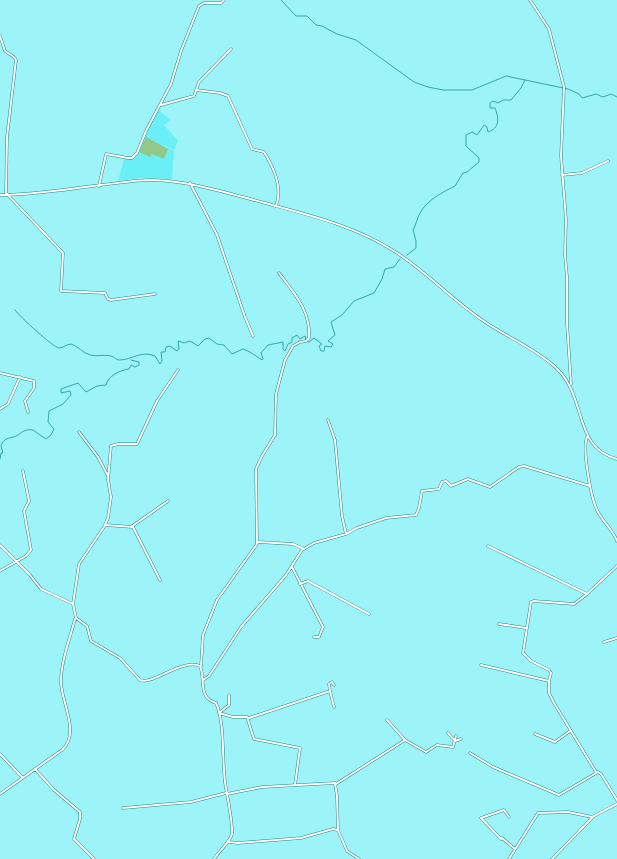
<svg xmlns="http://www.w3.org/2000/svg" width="617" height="859" viewBox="0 0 617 859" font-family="'Crimson Pro',serif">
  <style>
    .built { fill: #6aeff7 }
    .green { fill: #93c889 }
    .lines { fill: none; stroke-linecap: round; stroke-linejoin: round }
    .stream { stroke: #35a6ac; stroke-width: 1 }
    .minor-casing { stroke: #238388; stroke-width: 3 }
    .minor { stroke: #fff; stroke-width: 2 }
  </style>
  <rect width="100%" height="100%" fill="#9cf4f9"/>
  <!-- built -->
  <path class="built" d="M 159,110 L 170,120 L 164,125 L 178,141 L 174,150 L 151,139 L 174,151 L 172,179 L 139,178 L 118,181 L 124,159 L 135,158 L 147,130 Z"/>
  <!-- green -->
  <path class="green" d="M 146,137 L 168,149 L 164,159 L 152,154 L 150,157 L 139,152 Z"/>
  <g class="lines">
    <!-- stream -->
    <path class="stream" d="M 281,0 L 296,16 L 307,16 L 316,25 L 322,26 L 337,34 L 356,40 L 414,82 L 428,87 L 443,90 L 472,90 L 506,76 L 568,89 L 579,94 L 582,98 L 596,94 L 603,97 L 611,94 L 617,97
      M 407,255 L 416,248 L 416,241 L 413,230 C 416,225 417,218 420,213 C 427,200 443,192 455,186 L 463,173 L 467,172 L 479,162 L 479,158 L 466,146 L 466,135 L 472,132 L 477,135 L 484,125 L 487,127 L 488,132 C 500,128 499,118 495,108 L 490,108 L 490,103 L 493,101 L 498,103 L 503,100 L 511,100 L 521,88 L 525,80
      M 15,310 C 19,316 54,348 59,348 C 63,348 67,344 71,344 C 78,346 83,353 90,355 C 97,357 105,354 111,356 C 115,357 116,360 119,360 C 132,360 141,350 155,356 L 160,364 L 162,361 L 161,352 L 165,352 L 166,347 L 170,346 L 177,351 L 179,349 L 178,341 L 184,343 L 190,341 L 198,346 L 205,339 L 209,338 L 217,344 L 224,345 L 232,354 L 243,349 L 250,352 L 262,360 L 263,359 L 261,353 L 268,345 L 283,342 L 283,349 L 285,351 L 288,344 L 292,342 L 292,338 L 297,335 L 300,339 L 305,336 L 306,341 L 309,342 L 314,338 L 322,344 L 319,346 L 321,351 L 324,351 L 325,346 L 331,347 L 333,344 L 328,341 L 335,335 L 331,322 L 342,315 L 354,301 L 374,293 L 382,279 L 385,269 L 394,267 L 400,259
      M 0,459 L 1,453 L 3,453 L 1,446 C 4,436 12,439 18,435 C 23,431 26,429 33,430 L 46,439 L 51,435 L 54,429 L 48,422 L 49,411 L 63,404 L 71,395 L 70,391 L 61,393 L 61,389 L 78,383 L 86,392 L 97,386 L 106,385 C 108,376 120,370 129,369 L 131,365 L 135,367 L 139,365 L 139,362 L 131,360"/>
    <!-- minor casing -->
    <g class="minor-casing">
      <path id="minor" d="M 530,0 L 549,29 L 564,87 L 561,156 L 566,220 L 565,255 L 567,277 L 567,323 L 571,384
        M 0,36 L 5,51 L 14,57 L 16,60 L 7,137 L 6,193 L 63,253 L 61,291 L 105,293 L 108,299 L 111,300 L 155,294
        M 196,90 L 220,93 L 228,96 L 252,149 L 264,152 C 274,168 283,188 276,206
        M 161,105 L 194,96 L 199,82 L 231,49
        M 562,175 L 582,173 L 608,161
        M 190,183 L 217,235 L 245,317 L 253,336
        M 99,186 L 106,154 L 128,158 L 132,158 L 137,153 L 146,131 L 171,84 L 181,51 L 199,6 L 204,3 L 221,3 L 224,0
        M 0,195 C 33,195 68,189 101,185 C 118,183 135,180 152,180 C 191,181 227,193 265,203 C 309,215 355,226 394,251 C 426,271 451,299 482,320 C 505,336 532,347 553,365 C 589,395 571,447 617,459
        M 0,373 L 34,381 L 34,388 L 25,401 L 28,412
        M 0,409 L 8,404 L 20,377
        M 79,432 L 98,457 L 108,476
        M 587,437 C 582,449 591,500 598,512 C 604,523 613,530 617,541
        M 105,525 L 133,527 L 160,580
        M 131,527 L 168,501
        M 346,534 L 357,528 L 386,518 L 416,515 L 419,508 L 422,491 L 439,489 L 442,482 L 446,481 L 451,486 L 468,479 L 490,487 L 519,467 L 524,466 L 590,486
        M 258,542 L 293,544 L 304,549
        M 0,545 L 30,575 L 41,589 L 73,604 L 76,618 L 87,626 L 91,641 L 120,658 L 140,680 C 151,686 183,658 200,666 C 206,680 197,697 216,703 C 225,721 222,761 225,782 C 227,796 233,822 232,834 C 231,841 218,852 214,859
        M 488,546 L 587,594 L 617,566
        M 292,567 L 323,627 L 319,637 L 314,637
        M 0,571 L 26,556 L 31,550 L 24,511 L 29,501 L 23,471
        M 300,584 L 308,581 L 369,614
        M 73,604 L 79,564 L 104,527 L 108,518 L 111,497 L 108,480 L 111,446 L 118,444 L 137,444 L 157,401 L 178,370
        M 499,624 L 526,628
        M 604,642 L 617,638
        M 481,665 L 549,681 L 549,693 L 554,703 L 596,772
        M 201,666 L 203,635 L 217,600 L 257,544 L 256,469 L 262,456 L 275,435 L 276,394 L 285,360 L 293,346 L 300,342 L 306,341 L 309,338 C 311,311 294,293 279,273
        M 203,680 L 209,676 L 241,627 L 286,575 L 302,550 L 314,543 L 346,534 L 342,516 L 335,440 L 328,420
        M 549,681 L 551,673 L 549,670 L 531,661 L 523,653 L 531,602 L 534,601 L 574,604 L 587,594
        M 330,691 L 329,684 L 332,682 L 334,685
        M 219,713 L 233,717 L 247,717 L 254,739 L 300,748 L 295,785
        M 219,713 L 229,705 L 229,695
        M 249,718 L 330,691 L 334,707
        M 387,720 L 405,740 L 426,752 L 437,745 L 453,747 L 456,736
        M 448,733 L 455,741
        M 535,734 L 555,742 L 570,731
        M 455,741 L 461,739
        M 470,753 L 493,767 L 559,795 L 598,772 L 601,774 L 617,800
        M 0,754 L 22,777
        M 35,769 L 54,790 L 80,812 L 80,819 L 74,839 L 94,859
        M 336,784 L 405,740
        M 0,794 L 62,750 C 81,733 61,702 61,682 C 61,661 70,638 75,619
        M 227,794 L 262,787 L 335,783 L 337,796 L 338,830
        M 123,808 L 191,802 L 226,793
        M 509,817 L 504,810 L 481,818 L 501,839 L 502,838 L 515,849
        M 229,842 L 238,843 L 301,838 L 333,829 L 338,830 L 347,851 L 359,859
        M 509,859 L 538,813 L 568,812 L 592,817 L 617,804
        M 552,859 L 593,817"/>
    </g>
    <!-- minor -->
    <use href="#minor" class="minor"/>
  </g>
</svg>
